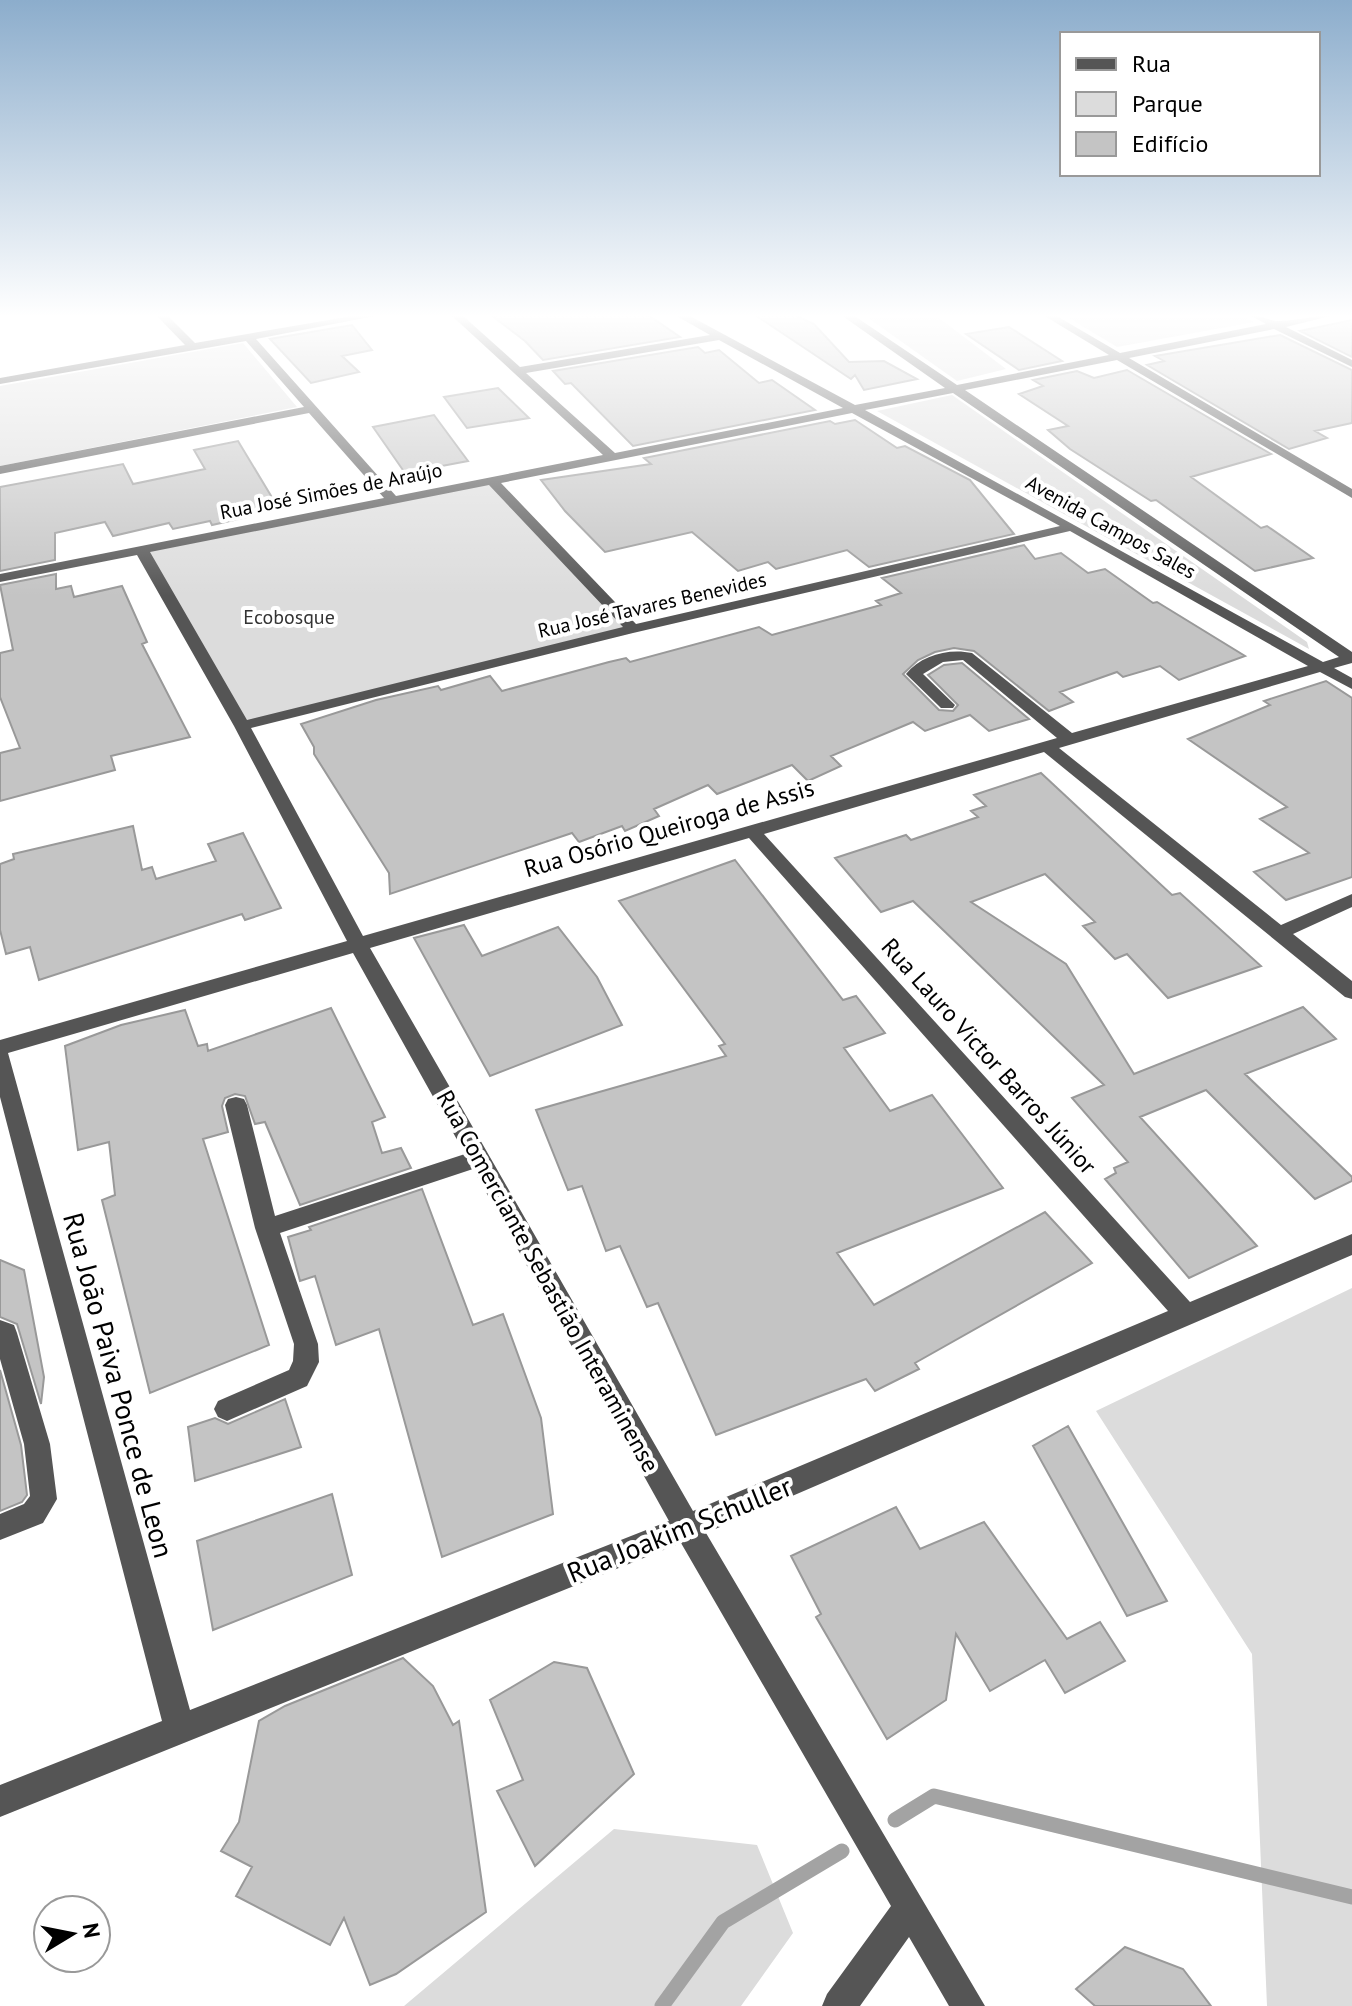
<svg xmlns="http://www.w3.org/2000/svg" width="1352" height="2006" viewBox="0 0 1352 2006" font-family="'PT Sans',sans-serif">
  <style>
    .green { fill: #dcdcdc }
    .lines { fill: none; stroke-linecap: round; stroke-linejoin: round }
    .stream { stroke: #a3a3a3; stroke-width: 15 }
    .building { fill: #c4c4c4; stroke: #999; stroke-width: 2 }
    .minor { fill: #555; fill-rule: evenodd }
    .labels { text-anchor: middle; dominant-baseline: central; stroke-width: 8; stroke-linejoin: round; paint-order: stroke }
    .far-street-label { font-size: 20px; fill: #000; stroke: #fff }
    .far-park-label { font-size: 20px; fill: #333; stroke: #fff }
    .street-label { font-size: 24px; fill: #000; stroke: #fff }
    .near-street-label { font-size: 28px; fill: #000; stroke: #fff }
  </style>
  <rect width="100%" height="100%" fill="#fff"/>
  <!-- green -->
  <path class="green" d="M 864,315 L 935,315 L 1006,369 L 957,381 Z
    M 1064,315 L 1240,315 L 1254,322 L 1117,347 Z
    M 243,343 L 297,407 L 0,466 L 0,386 Z
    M 952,395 L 1307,642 L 1309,649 L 877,411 Z
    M 491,480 L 633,629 L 242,726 L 141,549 Z
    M 1352,1288 L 1352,2006 L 1267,2006 L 1252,1654 L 1096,1411 Z
    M 614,1829 L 757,1845 L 793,1933 L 741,2006 L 404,2006 Z"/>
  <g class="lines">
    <!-- stream -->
    <path class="stream" d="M 895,1820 L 934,1796 L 1352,1897
      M 662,2006 L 723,1922 L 842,1851"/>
  </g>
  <!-- building -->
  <path class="building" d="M 491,315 L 648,315 L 680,337 L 543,360 L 525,341 Z
    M 755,315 L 795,315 L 814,324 L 849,362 L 884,361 L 917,379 L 864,390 L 855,375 L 851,379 Z
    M 1352,320 L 1352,357 L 1300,331 Z
    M 352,325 L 372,350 L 342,356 L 359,372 L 311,383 L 270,339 Z
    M 1009,327 L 1062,361 L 1019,370 L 966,334 Z
    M 1280,335 L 1352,370 L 1352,423 L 1315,431 L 1327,438 L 1289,449 L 1147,365 L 1164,361 L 1155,356 Z
    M 698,347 L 705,353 L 719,350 L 759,383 L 772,380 L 815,410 L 633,446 L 571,383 L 565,384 L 553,371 Z
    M 1127,370 L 1271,454 L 1191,477 L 1261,528 L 1267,526 L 1313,558 L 1255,571 L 1156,500 L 1151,501 L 1070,449 L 1048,430 L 1068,426 L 1019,394 L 1043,386 L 1033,380 L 1077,371 L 1094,378 Z
    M 498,388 L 529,418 L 467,428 L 444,397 Z
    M 434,415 L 468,461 L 405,473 L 373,427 Z
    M 855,420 L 897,448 L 905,446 L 970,480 L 1014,534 L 869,567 L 847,550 L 776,569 L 768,562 L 738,571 L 692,532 L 605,552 L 565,511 L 541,480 L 651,464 L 644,458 L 830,421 L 835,424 Z
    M 238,441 L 276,504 L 244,511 L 247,517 L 212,525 L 210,521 L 173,529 L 169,523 L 113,536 L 105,522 L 55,533 L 55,560 L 0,571 L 0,487 L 123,464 L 133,484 L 205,469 L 194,450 Z
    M 1024,545 L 1035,559 L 1061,553 L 1088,573 L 1105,569 L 1153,603 L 1157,602 L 1245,656 L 1179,680 L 1160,666 L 1123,677 L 1117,672 L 1060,692 L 1073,702 L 1049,711 L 974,651 L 954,648 L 935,652 L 918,660 L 903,674 L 939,710 L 953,711 L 958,705 L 928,675 L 944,665 L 962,663 L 1029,719 L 989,731 L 970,715 L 925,731 L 913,722 L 831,756 L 841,766 L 808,781 L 792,765 L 717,794 L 708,785 L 654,809 L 659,816 L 625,831 L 622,826 L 579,842 L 572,833 L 390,894 L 389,873 L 314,754 L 314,747 L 301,724 L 376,700 L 438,686 L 441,690 L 490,676 L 502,691 L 609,662 L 626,658 L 630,662 L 759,627 L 772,635 L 881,605 L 876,601 L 901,593 L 882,578 Z
    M 56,574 L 56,589 L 71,586 L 74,597 L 122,586 L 147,642 L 142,644 L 190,737 L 111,756 L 115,770 L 0,801 L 0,753 L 20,748 L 0,697 L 0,653 L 13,650 L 0,585 Z
    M 1326,681 L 1352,698 L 1352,877 L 1286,900 L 1254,872 L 1309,853 L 1260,819 L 1287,807 L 1188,739 L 1270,705 L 1264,701 Z
    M 1041,773 L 1172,895 L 1180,893 L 1261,966 L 1168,998 L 1127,954 L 1115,959 L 1083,926 L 1095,922 L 1045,874 L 971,902 L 1066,964 L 1134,1074 L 1303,1007 L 1336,1039 L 1245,1074 L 1352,1177 L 1352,1181 L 1315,1199 L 1206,1090 L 1140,1117 L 1257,1246 L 1189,1278 L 1105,1179 L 1116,1173 L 1114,1168 L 1128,1162 L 1072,1098 L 1104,1085 L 913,901 L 881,912 L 835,858 L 906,835 L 911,840 L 978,817 L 971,811 L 986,806 L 974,795 Z
    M 133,826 L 142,870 L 152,867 L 156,879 L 216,861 L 208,844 L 243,833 L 281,908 L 245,920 L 242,914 L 39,980 L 30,947 L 6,954 L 0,930 L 0,864 L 14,859 L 13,854 Z
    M 735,860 L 843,1000 L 856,996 L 885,1033 L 844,1048 L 890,1111 L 932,1095 L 1003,1188 L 837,1253 L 874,1305 L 1045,1212 L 1092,1263 L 915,1363 L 919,1369 L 875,1391 L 866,1379 L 716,1435 L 658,1303 L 647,1307 L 620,1246 L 606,1251 L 582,1186 L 568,1190 L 536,1110 L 726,1056 L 719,1046 L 725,1044 L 619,901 Z
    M 464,925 L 482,956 L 558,927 L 597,977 L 622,1025 L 490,1076 L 414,938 Z
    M 331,1008 L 385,1117 L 372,1122 L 382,1153 L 401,1148 L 411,1168 L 300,1205 L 265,1122 L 255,1124 L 245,1096 L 235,1094 L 225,1098 L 222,1106 L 228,1132 L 203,1139 L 269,1345 L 150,1393 L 102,1200 L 115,1195 L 109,1142 L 78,1150 L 65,1046 L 121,1025 L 185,1010 L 198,1046 L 207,1044 L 208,1051 Z
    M 422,1189 L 473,1325 L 503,1314 L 541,1418 L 553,1514 L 442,1557 L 379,1329 L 336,1345 L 315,1276 L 300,1281 L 288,1237 L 311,1230 L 309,1227 Z
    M 0,1260 L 24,1270 L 44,1377 L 41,1404 L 17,1324 L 0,1317 Z
    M 0,1370 L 21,1445 L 27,1495 L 22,1502 L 0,1511 Z
    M 285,1399 L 301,1447 L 195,1481 L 188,1427 L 215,1418 L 228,1424 Z
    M 1068,1426 L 1167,1601 L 1127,1616 L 1033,1446 Z
    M 332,1494 L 352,1575 L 213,1630 L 197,1541 Z
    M 896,1507 L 920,1549 L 984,1522 L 1067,1639 L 1100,1622 L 1125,1661 L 1065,1693 L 1045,1660 L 990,1691 L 956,1634 L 946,1700 L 887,1739 L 816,1617 L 821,1614 L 791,1556 Z
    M 403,1658 L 433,1686 L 453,1725 L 459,1721 L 486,1912 L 396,1974 L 370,1985 L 344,1918 L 330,1945 L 236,1896 L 252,1867 L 221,1851 L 239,1822 L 259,1721 L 285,1706 Z
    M 554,1662 L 587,1668 L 634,1774 L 535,1866 L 497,1791 L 523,1780 L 490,1700 Z
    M 1125,1947 L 1183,1969 L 1211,2006 L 1095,2006 L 1076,1989 Z"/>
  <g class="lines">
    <!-- minor -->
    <path class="minor" d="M 156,315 L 167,315 L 195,343 L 358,315 L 380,315 L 256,339 L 396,496 L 603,455 L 451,315 L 462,315 L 520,367 L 710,335 L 675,315 L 688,315 L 855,405 L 945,388 L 841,315 L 853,315 L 957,385 L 1109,355 L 1043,315 L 1055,315 L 1120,353 L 1266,324 L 1250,315 C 1261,315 1271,322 1281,321 C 1300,320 1316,315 1334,315 L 1286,327 L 1352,360 L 1352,367 L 1274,329 L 1129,358 L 1352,489 L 1352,498 L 1117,360 L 965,390 L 1352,652 L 1352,663 L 1334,668 L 1352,678 L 1352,689 L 1320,672 L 1059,748 L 1281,925 L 1352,894 L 1352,907 L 1293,934 L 1352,981 L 1352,999 L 1345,997 L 1044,752 L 764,834 L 1190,1302 L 1352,1234 L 1352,1255 L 706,1533 L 985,2006 L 949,2006 L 909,1937 L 860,2006 L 822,2006 L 827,1994 L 891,1906 L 681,1543 L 0,1817 L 0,1785 L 162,1721 L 0,1097 L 0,1040 L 347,941 L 234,726 L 137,555 L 0,582 L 0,574 L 384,498 L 309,413 L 0,474 L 0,466 L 304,407 L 246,341 L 0,384 L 0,378 L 185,345 ZM 719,340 L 843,408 L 615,453 L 526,373 ZM 953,393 L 1339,657 L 1323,662 L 865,410 ZM 852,413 L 1060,526 L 636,624 L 501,483 ZM 489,485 L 623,627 L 247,720 L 150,552 ZM 1070,531 L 1308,666 L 1072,733 L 972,653 C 949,648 921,655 906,674 L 941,708 L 953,708 L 955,705 L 923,674 L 943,662 L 963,660 L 1057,738 L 363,936 L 251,728 L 633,633 ZM 749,838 L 1168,1311 L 693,1511 L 370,948 ZM 353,953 L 465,1154 L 275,1216 L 247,1105 L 244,1099 L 236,1097 L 228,1099 L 225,1105 L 255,1228 L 294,1344 L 293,1361 L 289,1370 L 218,1401 L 214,1409 L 218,1417 L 227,1421 L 307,1386 L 319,1362 L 318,1344 L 280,1233 L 473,1169 L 669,1521 L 190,1710 L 8,1053 Z
      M 0,1320 L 14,1325 L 17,1333 L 50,1444 L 57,1499 L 43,1523 L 0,1540 L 0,1514 L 24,1504 L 30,1496 L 24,1444 L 0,1359 Z"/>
  </g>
  <!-- sky -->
  <linearGradient id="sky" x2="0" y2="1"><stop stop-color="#8cadcc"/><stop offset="0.53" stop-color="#fff"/><stop offset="1" stop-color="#fff" stop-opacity="0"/></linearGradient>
  <rect width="1352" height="596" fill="url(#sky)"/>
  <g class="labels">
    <!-- far-street labels -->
    <g class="far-street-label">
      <text transform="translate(331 491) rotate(-11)">Rua José Simões de Araújo</text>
      <text transform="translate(1111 527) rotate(29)">Avenida Campos Sales</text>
      <text transform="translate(652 605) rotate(-13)">Rua José Tavares Benevides</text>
    </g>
    <!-- far-park labels -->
    <g class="far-park-label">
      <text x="289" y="617">Ecobosque</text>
    </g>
    <!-- street labels -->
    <g class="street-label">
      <text transform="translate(669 828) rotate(-16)">Rua Osório Queiroga de Assis</text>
      <text transform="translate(989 1056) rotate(48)">Rua Lauro Victor Barros Júnior</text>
      <text transform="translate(548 1281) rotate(61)">Rua Comerciante Sebastião Interaminense</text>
    </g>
    <!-- near-street labels -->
    <g class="near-street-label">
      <text transform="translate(119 1385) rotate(75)">Rua João Paiva Ponce de Leon</text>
      <text transform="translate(679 1529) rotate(-22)">Rua Joakim Schuller</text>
    </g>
  </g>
  <!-- legend -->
  <rect x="1060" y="32" width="260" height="144" fill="#ffffff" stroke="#999999" stroke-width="2"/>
  <rect x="1076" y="58" width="40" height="12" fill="#555555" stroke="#999999" stroke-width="2"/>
  <text x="1132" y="72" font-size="24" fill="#000000">Rua</text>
  <rect x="1076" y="92" width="40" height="24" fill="#dcdcdc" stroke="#999999" stroke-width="2"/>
  <text x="1132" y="112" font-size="24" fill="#000000">Parque</text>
  <rect x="1076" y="132" width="40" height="24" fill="#c4c4c4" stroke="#999999" stroke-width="2"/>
  <text x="1132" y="152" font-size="24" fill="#000000">Edifício</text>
  <!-- north arrow -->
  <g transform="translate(72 1934) rotate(80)"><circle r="38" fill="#ffffff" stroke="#999999" stroke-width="2"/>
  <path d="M0-6L14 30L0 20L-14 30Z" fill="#000000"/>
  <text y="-12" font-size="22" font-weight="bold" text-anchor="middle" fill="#000000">N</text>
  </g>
</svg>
